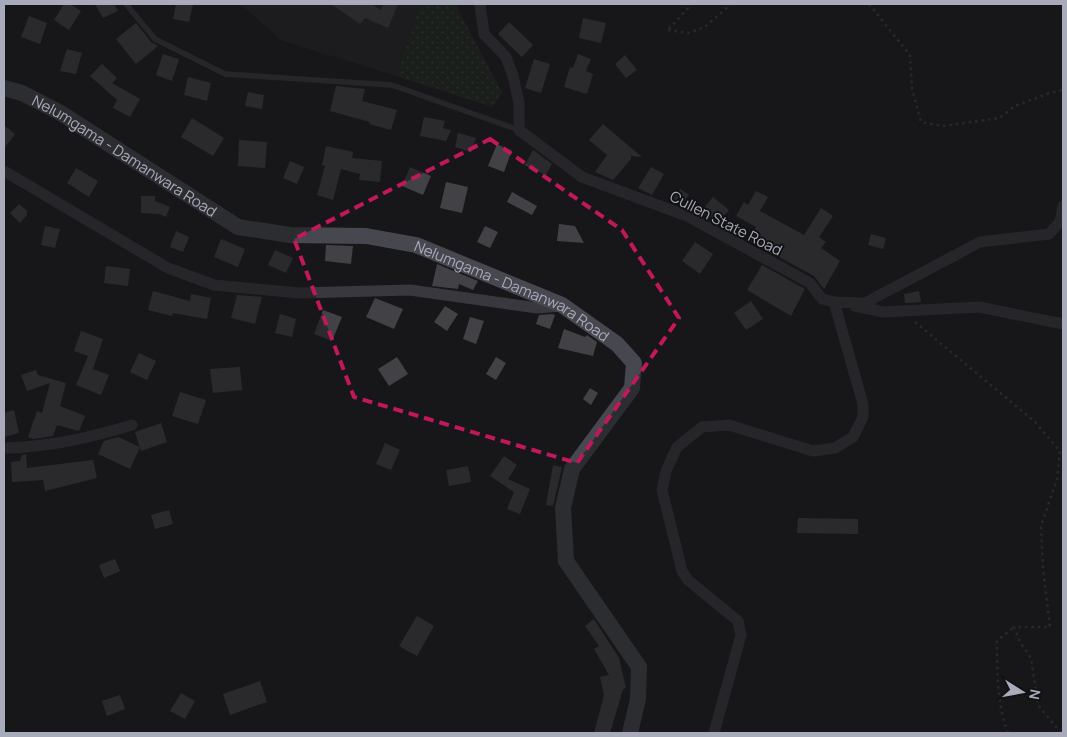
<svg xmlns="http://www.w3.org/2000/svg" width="1067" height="737" viewBox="0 0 1067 737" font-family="Manrope,sans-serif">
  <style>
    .built { fill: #232326 }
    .park { fill: url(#park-dots) }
    .building { fill: #414146 }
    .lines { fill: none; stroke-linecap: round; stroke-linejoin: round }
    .path { stroke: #3e3f45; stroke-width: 2.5; stroke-dasharray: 2.5 4; stroke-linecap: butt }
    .lane { stroke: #38383e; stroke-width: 5.5 }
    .street { stroke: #38383e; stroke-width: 11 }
    .secondary { stroke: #46474f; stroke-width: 16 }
    .marked { fill: none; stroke: #c2185b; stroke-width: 4; stroke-dasharray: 10 6; stroke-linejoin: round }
    .labels { text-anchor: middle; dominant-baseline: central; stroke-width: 4; stroke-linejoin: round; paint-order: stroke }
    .street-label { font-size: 15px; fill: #a8acba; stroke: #121214 }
  </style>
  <defs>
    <pattern id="park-dots" width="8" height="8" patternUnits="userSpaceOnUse" patternTransform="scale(1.25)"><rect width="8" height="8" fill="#1f2820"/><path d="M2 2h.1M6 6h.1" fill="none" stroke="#3d443e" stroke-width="1.8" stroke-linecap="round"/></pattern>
  </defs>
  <rect width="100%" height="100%" fill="#171719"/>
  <!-- built -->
  <path class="built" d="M 240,4 L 420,4 L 396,76 L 281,40 Z"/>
  <!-- park -->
  <path class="park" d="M 420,4 L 455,4 L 502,92 L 493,107 L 396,76 Z"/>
  <!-- building -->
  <path class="building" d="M 64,4 L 70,4 L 81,11 L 69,30 L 54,20 Z
    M 95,4 L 114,4 L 118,11 L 103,18 Z
    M 176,4 L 193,4 L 189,22 L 173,19 Z
    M 331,4 L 371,4 L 381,10 L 383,4 L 398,4 L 388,28 L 365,18 L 360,24 Z
    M 29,16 L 47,23 L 40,44 L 21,37 Z
    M 583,18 L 606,23 L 601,43 L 579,38 Z
    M 509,22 L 533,45 L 522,57 L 498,34 Z
    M 136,23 L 151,42 L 158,46 L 136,64 L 116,39 Z
    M 67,49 L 82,53 L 76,74 L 60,71 Z
    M 163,54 L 179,59 L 172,81 L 156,75 Z
    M 578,54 L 591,59 L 586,71 L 593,74 L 587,94 L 564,87 L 570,67 L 573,68 Z
    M 625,55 L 637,70 L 626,78 L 615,64 Z
    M 534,59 L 550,64 L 541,93 L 525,88 Z
    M 102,64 L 117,78 L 112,83 L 140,99 L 130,117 L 113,108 L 117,100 L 90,76 Z
    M 188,77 L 211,83 L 207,101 L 184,95 Z
    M 336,86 L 365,89 L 362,101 L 397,110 L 391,130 L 369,124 L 370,122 L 330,111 Z
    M 248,92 L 264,95 L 262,109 L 245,106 Z
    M 424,117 L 445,121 L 443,128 L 451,130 L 446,141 L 420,136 Z
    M 192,118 L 224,138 L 213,156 L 181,137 Z
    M 603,124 L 642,157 L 631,156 L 631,159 L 613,180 L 595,172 L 607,155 L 589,140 Z
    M 4,125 L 15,134 L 4,149 Z
    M 458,133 L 476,138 L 471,152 L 455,147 Z
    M 239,140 L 267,142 L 265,168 L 238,166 Z
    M 497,144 L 512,150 L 504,172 L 488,166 Z
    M 326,146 L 353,152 L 352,158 L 382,161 L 380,182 L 359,180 L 360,174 L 341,169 L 333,200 L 317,195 L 325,166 L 322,165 Z
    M 533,150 L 552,164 L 546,175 L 525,165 Z
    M 290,161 L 304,167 L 297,184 L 283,178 Z
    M 410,167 L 431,176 L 423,195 L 402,186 Z
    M 651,167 L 664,174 L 652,195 L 638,188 Z
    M 76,168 L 98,181 L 89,197 L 67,183 Z
    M 446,182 L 468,187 L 462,213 L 440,208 Z
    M 680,189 L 689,195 L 681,206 L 673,200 Z
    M 756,191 L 768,197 L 760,211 L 804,235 L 821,208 L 833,216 L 819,237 L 826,242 L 821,248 L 840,261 L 824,289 L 814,276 L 748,240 L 756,227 L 736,216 L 744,202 L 748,205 Z
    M 512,192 L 537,206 L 532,215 L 507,202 Z
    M 141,196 L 155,196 L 155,201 L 170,207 L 166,217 L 159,214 L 141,213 Z
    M 713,197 L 729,210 L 717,224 L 700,213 Z
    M 19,204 L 27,211 L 27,215 L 20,223 L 10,213 Z
    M 559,224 L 575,226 L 584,243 L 557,241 Z
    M 45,226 L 60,229 L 55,248 L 41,245 Z
    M 485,226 L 498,232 L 490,248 L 477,242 Z
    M 176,231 L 189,237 L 183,252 L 170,247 Z
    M 871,234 L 886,238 L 883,249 L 868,245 Z
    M 221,239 L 245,249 L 238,267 L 214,257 Z
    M 695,242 L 713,254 L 700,274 L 682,261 Z
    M 326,245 L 353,246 L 351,264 L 325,261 Z
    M 275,250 L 293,258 L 286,273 L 268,265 Z
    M 437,264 L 478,281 L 473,290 L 459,284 L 458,289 L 432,286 Z
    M 762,265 L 805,289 L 791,316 L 747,290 Z
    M 106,266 L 130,269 L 128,286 L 104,283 Z
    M 153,291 L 190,301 L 191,294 L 211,298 L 207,319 L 173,313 L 172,316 L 148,310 Z
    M 919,291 L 921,302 L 905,303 L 904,294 Z
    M 237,295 L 262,297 L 255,324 L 231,318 Z
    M 375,298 L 403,309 L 394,329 L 366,317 Z
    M 751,301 L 763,319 L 746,330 L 734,313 Z
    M 445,306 L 458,314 L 447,331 L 434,322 Z
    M 323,310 L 342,317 L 332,341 L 314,334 Z
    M 280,314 L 296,319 L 292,337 L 275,333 Z
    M 552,314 L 555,315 L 550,329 L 536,324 L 539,315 Z
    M 470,317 L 484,321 L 476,344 L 463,339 Z
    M 564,329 L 585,337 L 587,335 L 597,342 L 593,356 L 558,348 Z
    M 81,331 L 103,339 L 93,369 L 109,375 L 101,395 L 76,385 L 88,356 L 74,351 Z
    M 139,353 L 156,361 L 147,380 L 130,372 Z
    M 397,357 L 408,374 L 389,386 L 378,369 Z
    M 496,357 L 506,363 L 496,380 L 486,374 Z
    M 240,367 L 242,390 L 213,393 L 210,369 Z
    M 36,370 L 38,375 L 66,383 L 60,406 L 85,416 L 79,431 L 57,425 L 53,436 L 33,439 L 28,437 L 37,411 L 42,413 L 50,383 L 27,391 L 21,375 Z
    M 590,388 L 598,393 L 591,405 L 583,399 Z
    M 180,392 L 206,400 L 198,424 L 172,416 Z
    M 14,410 L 19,433 L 4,437 L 4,413 Z
    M 161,423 L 167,442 L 141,451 L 135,432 Z
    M 118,437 L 140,447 L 130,469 L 98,454 L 104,441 Z
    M 385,443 L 400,450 L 391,470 L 376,464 Z
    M 26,454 L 27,468 L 93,460 L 97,478 L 45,491 L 43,480 L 12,482 L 11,462 L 20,461 L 22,455 Z
    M 504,456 L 517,465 L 508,479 L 530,489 L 520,514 L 507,509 L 514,492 L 490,476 Z
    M 553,465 L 562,467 L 553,506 L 546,505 Z
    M 468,466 L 471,482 L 449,486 L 446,470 Z
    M 169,510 L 173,524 L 155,529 L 151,515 Z
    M 798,518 L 858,519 L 858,534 L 797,533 Z
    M 115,559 L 120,571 L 104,578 L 99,565 Z
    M 417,616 L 434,626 L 417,656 L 399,646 Z
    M 594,619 L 619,658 L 626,688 L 623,689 L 610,733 L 594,733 L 604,695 L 600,677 L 609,675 L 594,649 L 599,646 L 585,626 Z
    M 260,681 L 267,702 L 230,715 L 223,694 Z
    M 181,693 L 195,701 L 185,719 L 170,711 Z
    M 120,695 L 125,709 L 107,716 L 102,701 Z"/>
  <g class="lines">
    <!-- path -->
    <path class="path" d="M 869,4 L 910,55 L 912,89 L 921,122 L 943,126 L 999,118 L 1015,106 L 1050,93 L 1063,90
      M 669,29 L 688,8 L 685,4
      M 668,30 L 688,33 L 705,27 L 731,4
      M 915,322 L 1034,421 L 1060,451 L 1057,479 L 1041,526 L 1043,569 L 1050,627 L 1014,627 L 1020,642 L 1031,658 L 1038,705 L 1061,733
      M 1008,733 C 997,705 997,671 997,641 L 1014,627"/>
    <!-- lane -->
    <path class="lane" d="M 126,4 L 155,39 L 225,74 L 392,85 L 519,130"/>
    <!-- street -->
    <path class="street" d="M 480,4 L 484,34 L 506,57 L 513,76 L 519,103 L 519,130 L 582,177 L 687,216 L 810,283 L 822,299 L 839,303
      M 4,171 L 168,268 L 214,285 L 299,293 L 410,290 L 537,308 L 561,306
      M 855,306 L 883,312 L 979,307 L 1063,324
      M 4,448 C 49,447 89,438 132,425
      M 714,733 L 741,635 L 738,621 L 688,580 L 682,571 L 662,490 L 666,471 L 677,447 L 702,427 L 729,425 L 813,451 L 835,448 L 853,437 L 863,417 L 863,404 L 834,302 L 865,303 L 980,242 L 1049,234 L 1060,222 L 1063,206"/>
    <!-- secondary -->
    <path class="secondary" id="s1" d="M 4,88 L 22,93 L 59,112 L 238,227 L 290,235 L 366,236 L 416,245 L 562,305 L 617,344 L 634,363 L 632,388 L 572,469 L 563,508 L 566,561 L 639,667 L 638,699 L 630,733"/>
  </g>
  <!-- marked area -->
  <path d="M0 0H1067V737H0ZM 490,139 L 622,230 L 679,318 L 577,463 L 354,397 L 294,239 Z" fill="#171719" fill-opacity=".55" fill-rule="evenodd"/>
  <path class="marked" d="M 490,139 L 622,230 L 679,318 L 577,463 L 354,397 L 294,239 Z"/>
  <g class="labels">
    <!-- street labels -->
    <g class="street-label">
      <text stroke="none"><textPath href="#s1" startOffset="139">Nelumgama - Damanwara Road</textPath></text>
      <text transform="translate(726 223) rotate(27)">Cullen State Road</text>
      <text stroke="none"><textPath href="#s1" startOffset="559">Nelumgama - Damanwara Road</textPath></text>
    </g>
  </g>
  <!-- border -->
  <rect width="1067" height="737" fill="none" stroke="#a8acba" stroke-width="10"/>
  <!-- north arrow -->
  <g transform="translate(1022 692) rotate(101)" stroke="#121214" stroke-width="4" paint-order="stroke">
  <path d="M0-4L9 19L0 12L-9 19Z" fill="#a8acba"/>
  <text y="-8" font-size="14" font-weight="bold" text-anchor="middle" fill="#a8acba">N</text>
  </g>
</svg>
